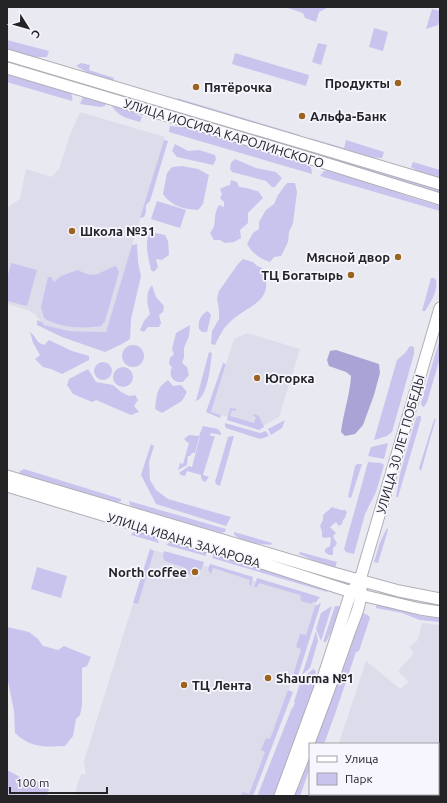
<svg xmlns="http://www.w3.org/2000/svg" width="447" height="803" viewBox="0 0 447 803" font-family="Ubuntu,sans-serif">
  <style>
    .built { fill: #dddceb }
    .green { fill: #c8c4ee }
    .water { fill: #a9a4d5 }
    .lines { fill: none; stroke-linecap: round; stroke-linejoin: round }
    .secondary-casing { stroke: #b0afb7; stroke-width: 13 }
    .secondary { stroke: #fff; stroke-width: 11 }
    .poi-dot { fill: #9c631f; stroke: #f7f6fe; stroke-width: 1.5 }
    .labels { text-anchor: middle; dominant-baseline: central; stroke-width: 3.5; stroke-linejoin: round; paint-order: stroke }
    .poi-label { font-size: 13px; font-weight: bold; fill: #242427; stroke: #f7f6fe; text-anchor: start }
    .street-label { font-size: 13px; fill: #242427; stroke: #f7f6fe }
  </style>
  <rect width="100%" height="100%" fill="#e9e9f1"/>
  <!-- built -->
  <path class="built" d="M 80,112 L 165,137 L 106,332 L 69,331 L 44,325 L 35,314 L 28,310 L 7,304 L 7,208 L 20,199 L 26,169 L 52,177 L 59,169 L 70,135 Z
    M 247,333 L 300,349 L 279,417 L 261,427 L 211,412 L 234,339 Z
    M 150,549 L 317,600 L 282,710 L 248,796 L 74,796 L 81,774 L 86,775 L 84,761 Z
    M 422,623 L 440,625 L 440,796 L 332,796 L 333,794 L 438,794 L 438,744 L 339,743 L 366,661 L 400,689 L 409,682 L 398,671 L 414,653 L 409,647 L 418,640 Z"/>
  <!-- green -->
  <path class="green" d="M 285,7 L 329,7 L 319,12 L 316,22 L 305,18 L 303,13 Z
    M 432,9 L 440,11 L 440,18 L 438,25 L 426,29 Z
    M 374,28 L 388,32 L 383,51 L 369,47 Z
    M 7,40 L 49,51 L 47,57 L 30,57 L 7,49 Z
    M 318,43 L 327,45 L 321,65 L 312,62 Z
    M 235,53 L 309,75 L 306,86 L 232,64 Z
    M 7,59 L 110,90 L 109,94 L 7,63 Z
    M 81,63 L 90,65 L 89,70 L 114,78 L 113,82 L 92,75 L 76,66 Z
    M 7,73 L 68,91 C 72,94 73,96 72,101 L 7,82 Z
    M 116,92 L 440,188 L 440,193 L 115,96 Z
    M 83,97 L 88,97 L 106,102 L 105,106 L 100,107 L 80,104 Z
    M 177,98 L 300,135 L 296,137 L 178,101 Z
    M 111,104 L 126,108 L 142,117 L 140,122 C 129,119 116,116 111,104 Z
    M 170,126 L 187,128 L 305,163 C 311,166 312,168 312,174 L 169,132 Z
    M 310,138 L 344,148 L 346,140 L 384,152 L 382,158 L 367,157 L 312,140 Z
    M 164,140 L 168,141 L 150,201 L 146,205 L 146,212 L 144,217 L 140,218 Z
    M 175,144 L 188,151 L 199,150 L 215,155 L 216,159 L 213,165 L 177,157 L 172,151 Z
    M 235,159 L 256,168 L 276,172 L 282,178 L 275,187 L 272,187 L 266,181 L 232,172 L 230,169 L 231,163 Z
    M 413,162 L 440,170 L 440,179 L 421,173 L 411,167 Z
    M 182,166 L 198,169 L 209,175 L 203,204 L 198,210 C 184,209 172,207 163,194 L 167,173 L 172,167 Z
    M 328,170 L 378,184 L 401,194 L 440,206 L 440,211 L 320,176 L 324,171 Z
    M 231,180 L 237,182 L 239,187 C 246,187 251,190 258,191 L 263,198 L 248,213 L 248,223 L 240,230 L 241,238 L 234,242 L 225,243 L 220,240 L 214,240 L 210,233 C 218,224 212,216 219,205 L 224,207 L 224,202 L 220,198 L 222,194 L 220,189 L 226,186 L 230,185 Z
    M 287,183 L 295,183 L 297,192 L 293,223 L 289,232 L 288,242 L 281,256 L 274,257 L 270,262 C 259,258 253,254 247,244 L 253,233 L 259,229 L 259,222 L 266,210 L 274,204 L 278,195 Z
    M 157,201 L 186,210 L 180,228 L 151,219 Z
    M 150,232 L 165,235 L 168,241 L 169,255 L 162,260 L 156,259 L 158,267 L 154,272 L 151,270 C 148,256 144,244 150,232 Z
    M 137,244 L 138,262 L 141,276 L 131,319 L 130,339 L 122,344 L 105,352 L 62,337 L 37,325 L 37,320 L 42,322 L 44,325 L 69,331 L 106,332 L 132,245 Z
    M 243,259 L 253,262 L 257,266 L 262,268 C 277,302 249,304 230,322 C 223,328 219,337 215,345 L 211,344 L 212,331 L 219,319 L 219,310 L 217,298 L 219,291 L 238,264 Z
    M 11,263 L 37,270 L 27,306 L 7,301 L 7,279 Z
    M 116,266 L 119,272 L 105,321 L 101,326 C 83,329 60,328 44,318 L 41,307 L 48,277 L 51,277 L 54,282 L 61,276 L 78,270 C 97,280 98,272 116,266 Z
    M 431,278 L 434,278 L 436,280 C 438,291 431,302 425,311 L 422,311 Z
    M 152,285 L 156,297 L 164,306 L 163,312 L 159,315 L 161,323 L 159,327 L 148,327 L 144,332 L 140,330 L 144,321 L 150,314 C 147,304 145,293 152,285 Z
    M 208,311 L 211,315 L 207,332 L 202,332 L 199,329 C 198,321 200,315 208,311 Z
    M 190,325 L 189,336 L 184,348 L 184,357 L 182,363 L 187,367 L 189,375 L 183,382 C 173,383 168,376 172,367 L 169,364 L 170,358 L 174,354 L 172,349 L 176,333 Z
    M 30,332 C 36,336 36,343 44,345 L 49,340 L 72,351 L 89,356 L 89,360 L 62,374 L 51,369 L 43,367 L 35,359 L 40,355 L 33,343 Z
    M 440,338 L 440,358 L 427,402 L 424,407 L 422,406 L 421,403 Z
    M122 356a11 11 0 1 1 22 0a11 11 0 1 1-22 0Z
    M 410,346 L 414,347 L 414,354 L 392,432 L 387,436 L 374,440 L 397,360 L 405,353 Z
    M 209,352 L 212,353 C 211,363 208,390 201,397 C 200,399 198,400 196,401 Z
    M94 371a9 9 0 1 1 18 0a9 9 0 1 1-18 0Z
    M 223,363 L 226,364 L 211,412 L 221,415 L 220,418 L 206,412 Z
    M113 377a10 10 0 1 1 20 0a10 10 0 1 1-20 0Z
    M 88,369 L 96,382 L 113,385 L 121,392 L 129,396 L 135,395 L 138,400 L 134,406 L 139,412 L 131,415 L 96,400 L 92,402 L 73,394 L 67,385 L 69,379 Z
    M 168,380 L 173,386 L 181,385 L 187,392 L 182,401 L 162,413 L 155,409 C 157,395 156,388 168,380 Z
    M 230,408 L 236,409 L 236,411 L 232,410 L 230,416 L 254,423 L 256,417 L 253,416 L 253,414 L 259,416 L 264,427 L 259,430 L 227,420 Z
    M 418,416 L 421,416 L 421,419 L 398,497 L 396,497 L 400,474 L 416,418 Z
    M 436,418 L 421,471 L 419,468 L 434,420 Z
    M 285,420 L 282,428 L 271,435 L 268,429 Z
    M 225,423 L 260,433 L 266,431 L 269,436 L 260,439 L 226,428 L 225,426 Z
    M 203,426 L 218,429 L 221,433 L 221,435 L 211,433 L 210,436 L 215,436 L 203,475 L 209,477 L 205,482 L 203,481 L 201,478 L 201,475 L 187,471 L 185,476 L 181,475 L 179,473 L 189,466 L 192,467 L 200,437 L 199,438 L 195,453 L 192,453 L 190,456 L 188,456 L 187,465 L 178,470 L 180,463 L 183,464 L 189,443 L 186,441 L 184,439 L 189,435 L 199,436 Z
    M 232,436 L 234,436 L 220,486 L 217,485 L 215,482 L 228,437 Z
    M 388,443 L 384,459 L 368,456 L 371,447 Z
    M 151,444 L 154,446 L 149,462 L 150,480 L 156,490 L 168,499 L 231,517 L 226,526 L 156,504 L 141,475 Z
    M 368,462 L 381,463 L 384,465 L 376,492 L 365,514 L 354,554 L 346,552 L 344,549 Z
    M 357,464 L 362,464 L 351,498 L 348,497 L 355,466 Z
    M 24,469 L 121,499 L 121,501 L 115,503 L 19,474 L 20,471 Z
    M 129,501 L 226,529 L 225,532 L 221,533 L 135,508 L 130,505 Z
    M 332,507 L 341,510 L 345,510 L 347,512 L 345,518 L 343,520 L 342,524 L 339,526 L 336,522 L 330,527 L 336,533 L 333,536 L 337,544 L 333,548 L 333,555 L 329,555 L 325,552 L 325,549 L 330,546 L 331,538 L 329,537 L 326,538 L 322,537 L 322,531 L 320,526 L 323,520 L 323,515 Z
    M 387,528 L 388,530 L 378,563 L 374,562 L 380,542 Z
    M 135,530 C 144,533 156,533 159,543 L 131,535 Z
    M 234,532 L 272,543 L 271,545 C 261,544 240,543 234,534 Z
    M 173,540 L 206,552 L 206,556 L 166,545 Z
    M 150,549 L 154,551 L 138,604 L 133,603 Z
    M 164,551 L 204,562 L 201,570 L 195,568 L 193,576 L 185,573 L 186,568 L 165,561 L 163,557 Z
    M 300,552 L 337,562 L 335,568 L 315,561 L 299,554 Z
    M 218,554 L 277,574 L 328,590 L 327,592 L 212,558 L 214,555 Z
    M 210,564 L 253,577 L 251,586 L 249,584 L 250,580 L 213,568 L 211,574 L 210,573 L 208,569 Z
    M 37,567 L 67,576 L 61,598 L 31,589 Z
    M 257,578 L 320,597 L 316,602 L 313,602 L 311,604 L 301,601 L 300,595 L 259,583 L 257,587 L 254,587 Z
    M 321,603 L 295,685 L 292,684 L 294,680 L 292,679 L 301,649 L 296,647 L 300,634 L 306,635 L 315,606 Z
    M 376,604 L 421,616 L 440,618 L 440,622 L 420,620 L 402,613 L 376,608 Z
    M 332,606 L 321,641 L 316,629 L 321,613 Z
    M 335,606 L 341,606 L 333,628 L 326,642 L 323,642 Z
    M 362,613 L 368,615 L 370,618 L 359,651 L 356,652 L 335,714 L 324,744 L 314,744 L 336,681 L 345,664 Z
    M 7,627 L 29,632 L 38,639 L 43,646 L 58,650 L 64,646 L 91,657 L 87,666 L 82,668 L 82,705 L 80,715 L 76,719 L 73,736 L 65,746 C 46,747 30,748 15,733 L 14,711 L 7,676 Z
    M 316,631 L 318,641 L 310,668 L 302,675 Z
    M 313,669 L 316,671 L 313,691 L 274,796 L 259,796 L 258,794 L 292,708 L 293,708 L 295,702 L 294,702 L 301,680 Z
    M 288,690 L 293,692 L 253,796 L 240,796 L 243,792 L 249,794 L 265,752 L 261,750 L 266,738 L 270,739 Z
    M 310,756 L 310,768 L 300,796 L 294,796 L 308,758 Z
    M 7,770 L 24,779 L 48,783 L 50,785 L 47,796 L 7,796 Z"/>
  <!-- water -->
  <path class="water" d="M 336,350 L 379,364 L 380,373 L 374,395 L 363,425 L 355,434 L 345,436 L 341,432 C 343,414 350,395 351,376 L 346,372 L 329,366 L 327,360 L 330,351 Z"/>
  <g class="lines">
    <!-- secondary casing -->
    <g class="secondary-casing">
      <path id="secondary" d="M 7,55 L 440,184
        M 7,68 L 302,156 L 440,199
        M 7,476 L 337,574 L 399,591 L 440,599
        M 7,486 L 265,564 L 361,595 L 420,609 L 440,612
        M 280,796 L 320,687 L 351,592 L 360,580 L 440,308
        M 288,796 C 309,744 329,691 347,639 C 352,623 362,605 361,589"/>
    </g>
    <!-- secondary -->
    <use href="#secondary" class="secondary"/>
  </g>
  <!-- markers -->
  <g class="poi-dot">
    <circle cx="398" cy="83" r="4"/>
    <circle cx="196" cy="87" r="4"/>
    <circle cx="302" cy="116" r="4"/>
    <circle cx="72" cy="231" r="4"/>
    <circle cx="398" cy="257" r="4"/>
    <circle cx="351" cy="275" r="4"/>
    <circle cx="257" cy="378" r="4"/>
    <circle cx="195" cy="572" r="4"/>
    <circle cx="268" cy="678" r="4"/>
    <circle cx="184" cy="685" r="4"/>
  </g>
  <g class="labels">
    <!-- poi labels -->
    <g class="poi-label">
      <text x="390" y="83" text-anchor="end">Продукты</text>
      <text x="204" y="87">Пятёрочка</text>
      <text x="310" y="116">Альфа-Банк</text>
      <text x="80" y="231">Школа №31</text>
      <text x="390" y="257" text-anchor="end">Мясной двор</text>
      <text x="343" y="275" text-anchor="end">ТЦ Богатырь</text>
      <text x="265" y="378">Югорка</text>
      <text x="187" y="572" text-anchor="end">North coffee</text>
      <text x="276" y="678">Shaurma №1</text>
      <text x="192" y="685">ТЦ Лента</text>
    </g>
    <!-- street labels -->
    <g class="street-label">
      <text transform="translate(224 133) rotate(17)">УЛИЦА ИОСИФА КАРОЛИНСКОГО</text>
      <text transform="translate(400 444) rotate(-74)">УЛИЦА 30 ЛЕТ ПОБЕДЫ</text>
      <text transform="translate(184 540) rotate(17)">УЛИЦА ИВАНА ЗАХАРОВА</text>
    </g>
  </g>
  <!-- border -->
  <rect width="447" height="803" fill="none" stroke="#242427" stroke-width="16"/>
  <!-- legend -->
  <rect x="309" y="743" width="130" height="52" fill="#f7f6fe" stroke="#a3a2a8"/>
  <rect x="317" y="756" width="20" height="6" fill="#ffffff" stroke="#a3a2a8"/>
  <text x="345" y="763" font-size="12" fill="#242427">Улица</text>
  <rect x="317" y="773" width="20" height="12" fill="#c8c4ee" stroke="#a3a2a8"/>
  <text x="345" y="783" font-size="12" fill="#242427">Парк</text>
  <!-- north arrow -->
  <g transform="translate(28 28) rotate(127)" stroke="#f7f6fe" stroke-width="3" paint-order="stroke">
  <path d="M0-3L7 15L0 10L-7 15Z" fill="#242427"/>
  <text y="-6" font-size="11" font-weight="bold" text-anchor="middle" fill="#242427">С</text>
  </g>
  <!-- scale -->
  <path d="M10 787v6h97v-6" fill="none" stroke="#242427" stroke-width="2"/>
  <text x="16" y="787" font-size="12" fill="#242427" stroke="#f7f6fe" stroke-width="3" paint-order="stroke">100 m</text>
</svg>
